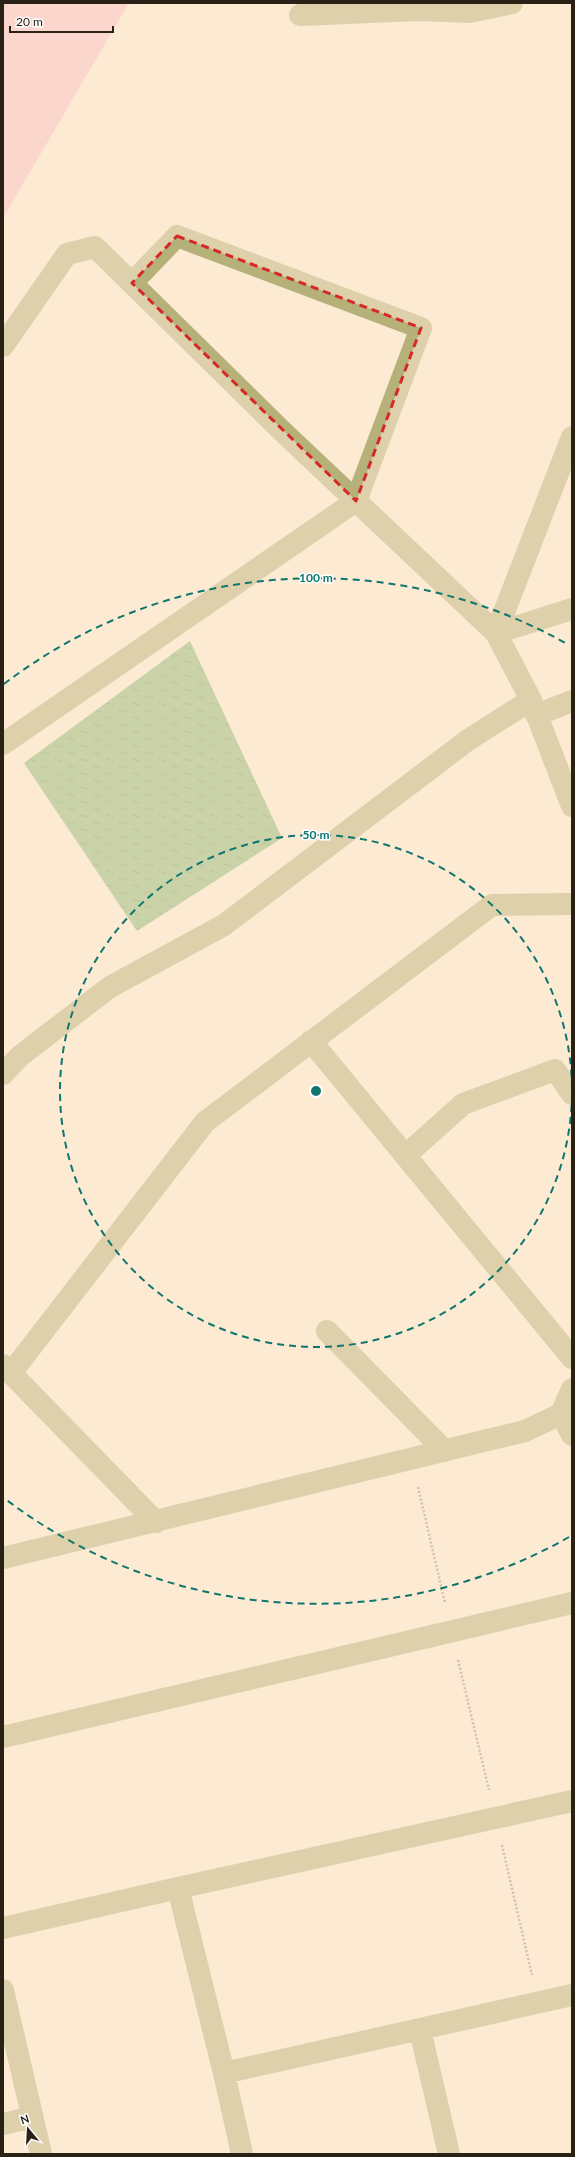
<svg xmlns="http://www.w3.org/2000/svg" width="575" height="2157" viewBox="0 0 575 2157" font-family="Lato,sans-serif">
  <style>
    .grass { fill: #f8bfc6 }
    .water { fill: url(#water-ripples) }
    .lines { fill: none; stroke-linecap: round; stroke-linejoin: round }
    .path { stroke: #9e907f; stroke-width: 2.5; stroke-dasharray: 2 2; stroke-linecap: butt }
    .minor { stroke: #b6b179; stroke-width: 22 }
    .marked { fill: none; stroke: #d62828; stroke-width: 3; stroke-dasharray: 8 5; stroke-linejoin: round }
    .ring { fill: none; stroke: #0f766e; stroke-width: 2; stroke-dasharray: 7 5 }
    .centre { fill: #0f766e; stroke: #fff; stroke-width: 2 }
    .ring-label { font-size: 12px; text-anchor: middle; font-weight: bold; fill: #0f766e; stroke: #fff; stroke-width: 3; stroke-linejoin: round; paint-order: stroke }
  </style>
  <defs>
    <pattern id="water-ripples" width="26" height="14" patternUnits="userSpaceOnUse"><rect width="26" height="14" fill="#8bb872"/><path d="M2 4q2-2 4 0t4 0M15 11q2-2 4 0t4 0" fill="none" stroke="#72955d"/></pattern>
  </defs>
  <rect width="100%" height="100%" fill="#fdead3"/>
  <!-- grass -->
  <path class="grass" d="M 3,3 L 129,3 L 3,218 Z"/>
  <!-- water -->
  <path class="water" d="M 190,641 L 282,838 L 137,931 L 24,763 Z"/>
  <g class="lines">
    <!-- path -->
    <path class="path" d="M 418,1487 L 445,1603
      M 458,1660 L 489,1790
      M 502,1845 L 532,1975"/>
    <!-- minor -->
    <path class="minor" d="M 300,15 L 419,10 L 470,12 L 512,3
      M 3,346 L 67,254 L 95,247 L 282,431 L 496,633 L 531,700 L 572,806
      M 496,633 L 572,437
      M 496,633 L 572,609
      M 536,715 L 572,701
      M 3,744 L 356,501 L 421,328 L 177,236 L 132,283
      M 311,1041 L 572,1358
      M 3,1074 L 20,1056 L 110,987 L 224,925 L 468,740 L 531,700
      M 406,1155 L 463,1104 L 555,1070 L 572,1094
      M 327,1331 L 445,1451
      M 3,1365 L 156,1522
      M 11,1373 L 205,1122 L 492,905 L 572,904
      M 561,1414 L 572,1435
      M 3,1558 L 525,1431 L 561,1414 L 572,1389
      M 3,1737 L 572,1603
      M 178,1888 L 224,2073 L 242,2154
      M 3,1928 L 178,1888 L 572,1801
      M 3,1990 L 41,2154
      M 420,2030 L 449,2154
      M 224,2073 L 572,1995
      M 3,2124 L 32,2117"/>
  </g>
  <!-- marked area -->
  <path d="M0 0H575V2157H0ZM 177,236 L 421,328 L 356,501 L 132,283 Z" fill="#fdead3" fill-opacity=".55" fill-rule="evenodd"/>
  <path class="marked" d="M 177,236 L 421,328 L 356,501 L 132,283 Z"/>
  <!-- distance rings -->
  <g class="ring">
    <path d="M572 1093A256 256 0 1 1 572 1089"/>
    <path d="M569 1537A513 513 0 0 1 4 1498M4 684A513 513 0 0 1 569 645"/>
  </g>
  <circle cx="316" cy="1091" r="6" class="centre"/>
  <g class="ring-label">
    <text x="316" y="582">100 m</text>
    <text x="316" y="839">50 m</text>
  </g>
  <!-- border -->
  <rect width="575" height="2157" fill="none" stroke="#292016" stroke-width="8"/>
  <!-- north arrow -->
  <g transform="translate(28 2129) rotate(342)" stroke="#ffffff" stroke-width="3" paint-order="stroke">
  <path d="M0-3L7 15L0 10L-7 15Z" fill="#292016"/>
  <text y="-6" font-size="11" font-weight="bold" text-anchor="middle" fill="#292016">N</text>
  </g>
  <!-- scale -->
  <path d="M10 26v6h103v-6" fill="none" stroke="#292016" stroke-width="2"/>
  <text x="16" y="26" font-size="12" fill="#292016" stroke="#ffffff" stroke-width="3" paint-order="stroke">20 m</text>
</svg>
